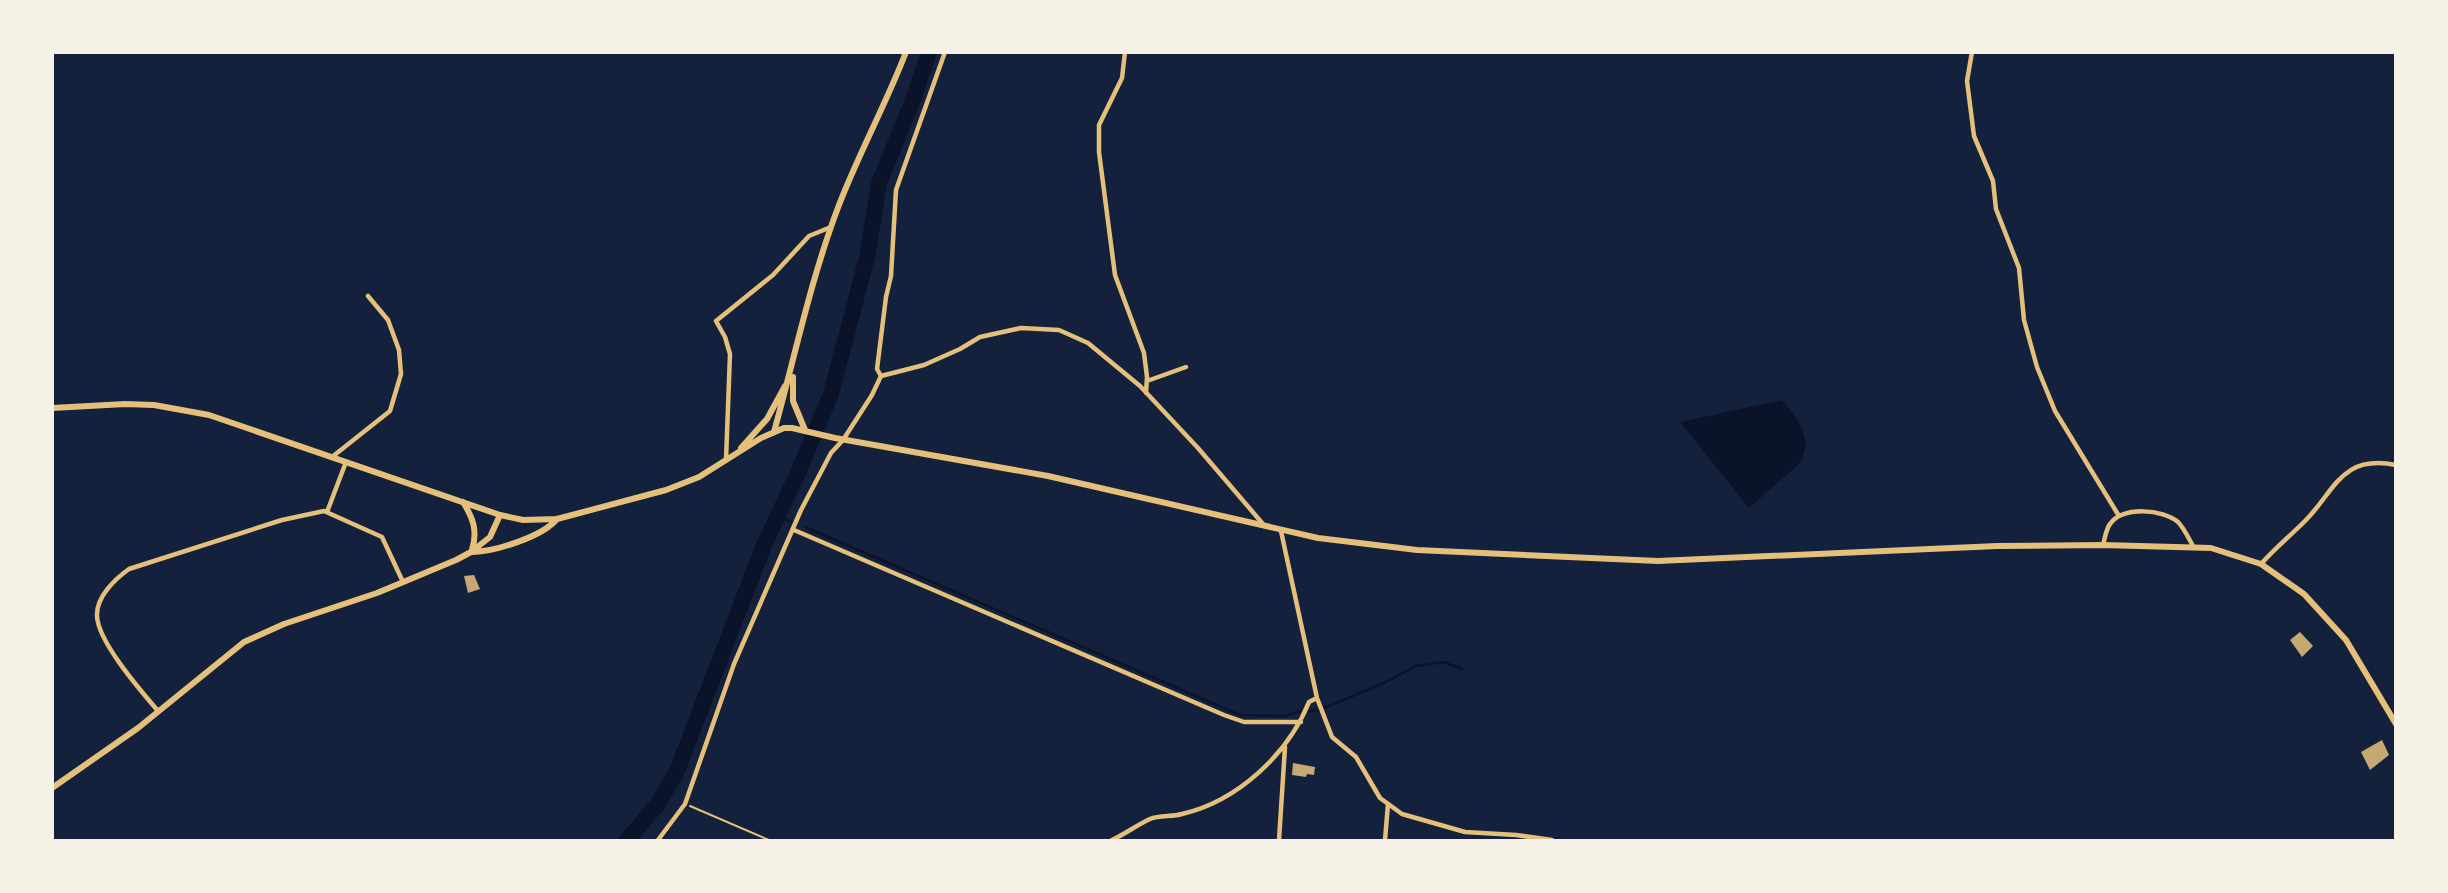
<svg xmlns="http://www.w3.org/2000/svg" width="2448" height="893" viewBox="0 0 2448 893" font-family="'Asap Condensed',sans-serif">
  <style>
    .water { fill: #0b132b }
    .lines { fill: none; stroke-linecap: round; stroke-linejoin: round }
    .stream { stroke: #0b132b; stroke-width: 2.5 }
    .river { stroke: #0b132b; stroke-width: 16 }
    .building { fill: #c6a872 }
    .path { stroke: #e5c07b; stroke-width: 2 }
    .minor { stroke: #e5c07b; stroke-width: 4.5 }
    .tertiary { stroke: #e5c07b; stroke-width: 6 }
  </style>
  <rect width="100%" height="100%" fill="#14213d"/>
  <!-- water -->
  <path class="water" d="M 1782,400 C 1798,420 1814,437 1800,463 L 1749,508 L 1680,422 Z"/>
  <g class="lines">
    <!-- stream -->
    <path class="stream" d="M 777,516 L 791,522
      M 805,527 L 1240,715 L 1286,716 L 1300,711 L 1317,711 L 1386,682 L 1416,666 L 1443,662 L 1462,669"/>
    <!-- river -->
    <path class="river" d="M 627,840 L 657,805 L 677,771 L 764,545 L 797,475 L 831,394 L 867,257 L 879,183 L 911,105 L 929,52"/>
  </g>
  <!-- building -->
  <path class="building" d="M 474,575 L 480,589 L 468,593 L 464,576 Z
    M 2300,632 L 2313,646 L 2302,657 L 2290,640 Z
    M 2382,740 L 2389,755 L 2370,770 L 2361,752 Z
    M 1293,763 L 1315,767 L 1314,775 L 1307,774 L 1306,777 L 1292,775 Z"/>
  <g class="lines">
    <!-- path -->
    <path class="path" d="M 690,806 L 769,840"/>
    <!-- minor -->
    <path class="minor" d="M 1125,52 L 1122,78 L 1099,125 L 1099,152 L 1115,275 L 1144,353 L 1147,377 L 1146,393
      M 1972,52 L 1967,81 L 1974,136 L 1993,181 L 1996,209 L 2019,268 L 2024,320 L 2037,367 L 2055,411 L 2119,516
      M 881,376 L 924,365 L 960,349 L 980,337 L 1021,328 L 1059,330 L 1088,343 L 1140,386 L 1198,448 L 1263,524
      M 1147,381 L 1186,367
      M 332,457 L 390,411 L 401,374 L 399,350 L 388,320 L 368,296
      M 726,460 L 730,354 L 725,337 L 716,321 L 773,275 L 809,236 L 831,227
      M 327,512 L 346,462
      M 794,530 L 1224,715 L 1244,722 L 1301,722
      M 1281,531 L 1317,698 L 1332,737 L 1356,757 L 1380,798 L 1402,814 L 1465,832 L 1516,835 L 1552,840
      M 2103,545 C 2105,538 2106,529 2110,524 C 2123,506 2163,509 2178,522 C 2184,528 2189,539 2193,546
      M 2261,564 C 2275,548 2290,536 2305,521 C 2335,491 2341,454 2396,465
      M 158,711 C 141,691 98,642 97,616 C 96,597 115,579 129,569 L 282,520 L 324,511 L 382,537 L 403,582
      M 658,840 L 685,804 L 734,664 L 801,510 L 831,453 L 843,440 L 872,395 L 881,376 L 877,369 L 886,297 L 891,276 L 896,190 L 945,52
      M 1112,840 C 1125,834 1137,825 1150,819 C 1160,815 1172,817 1182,814 C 1238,801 1288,754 1309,702 L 1317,698
      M 1279,840 L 1285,747
      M 1385,840 L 1388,804"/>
    <!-- tertiary -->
    <path class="tertiary" d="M 793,377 L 793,401 L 805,430
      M 52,408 L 125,404 L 154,405 L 209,415 L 500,515 L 523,520 L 557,519 L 666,490 L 699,477 L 761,438 L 784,428 L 792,428 L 835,438 L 1048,476 L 1318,538 L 1417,550 L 1658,561 L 1997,546 L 2103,545 L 2211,548 L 2261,564 L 2304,594 L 2346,640 L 2396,724
      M 774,432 C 795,356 811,278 839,205 C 859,153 886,104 906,52
      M 741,448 L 767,419 L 785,386
      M 463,502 C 473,518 478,531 472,550
      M 473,552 C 496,551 542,537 557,519
      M 52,788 L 138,728 L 244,642 L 284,624 L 377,593 L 456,560 L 471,552 L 490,537 L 500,515"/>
  </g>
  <!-- border -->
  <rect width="2448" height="893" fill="none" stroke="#f6f1e7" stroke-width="108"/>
</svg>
